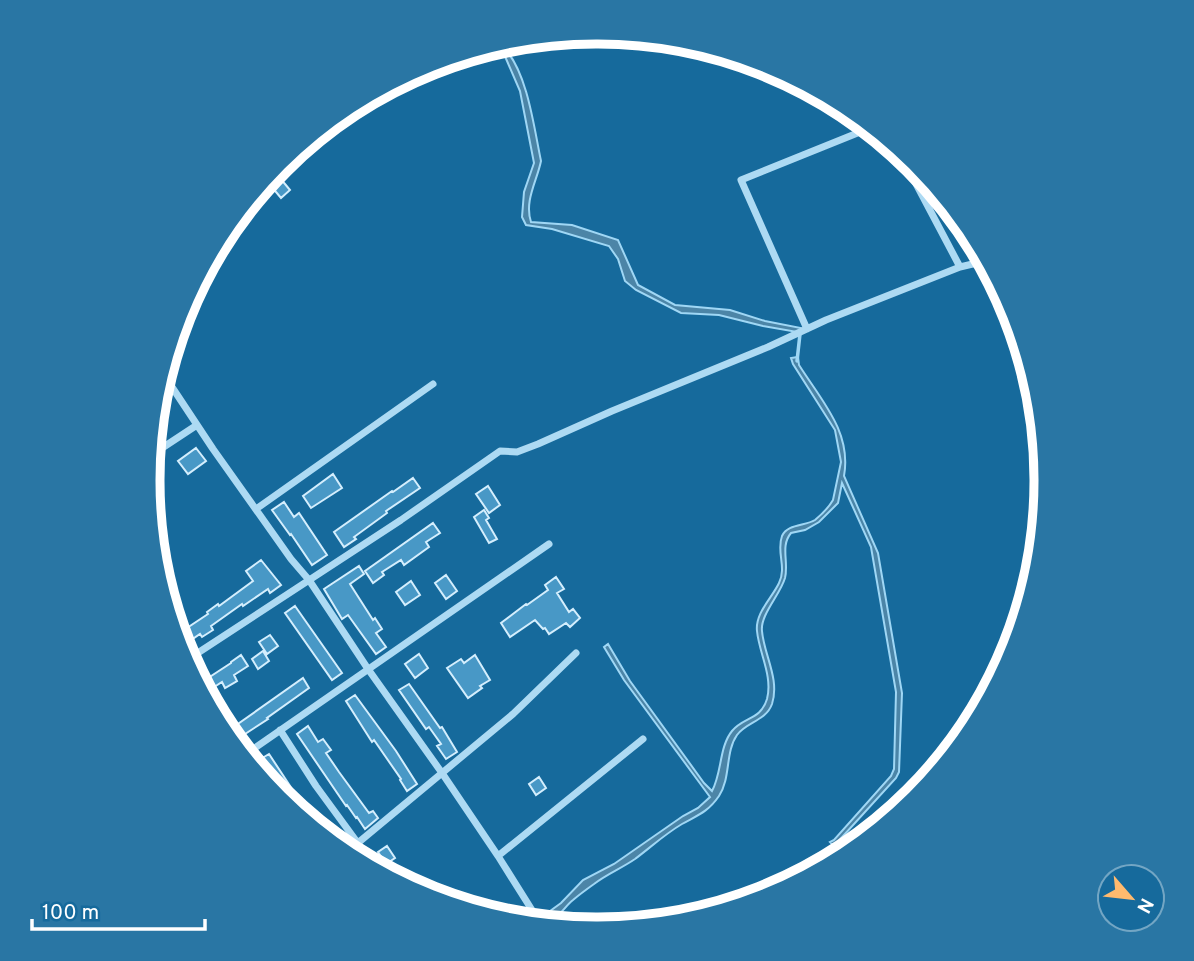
<svg xmlns="http://www.w3.org/2000/svg" width="1194" height="961" viewBox="0 0 1194 961" font-family="Overpass,sans-serif">
  <style>
    .water { fill: #4c85a7; stroke: #9fd7f5; stroke-width: 2 }
    .lines { fill: none; stroke-linecap: round; stroke-linejoin: round }
    .stream { stroke: #9fd7f5; stroke-width: 3.5 }
    .building { fill: #4898c6; stroke: #d4eefd; stroke-width: 2 }
    .minor { stroke: #addaf3; stroke-width: 7 }
    .rim { fill: none; stroke: #fff; stroke-width: 9 }
  </style>
  <rect width="100%" height="100%" fill="#166a9c"/>
  <!-- water -->
  <path class="water" d="M 506,50 C 528,76 534,128 541,161 C 537,181 524,201 531,222 L 572,225 L 618,240 L 638,285 L 675,305 L 730,310 L 765,321 L 801,328 L 797,332 L 763,326 L 719,315 L 681,313 L 636,290 L 625,281 L 618,259 L 609,246 L 552,229 L 526,225 L 522,217 L 524,192 L 534,163 L 520,91 L 504,54 L 500,51 Z
    M 798,357 L 799,365 C 821,400 852,432 844,476 L 878,553 L 902,693 L 899,772 L 896,778 L 834,846 L 830,842 L 834,840 L 891,776 L 894,769 L 896,692 L 871,547 L 842,483 L 838,503 L 819,522 L 805,530 L 791,533 C 780,546 789,562 785,578 C 780,595 760,615 762,631 C 764,655 780,679 772,704 C 766,721 746,722 737,735 C 725,752 731,778 719,796 C 708,812 698,815 682,824 C 665,834 651,847 635,859 C 622,868 607,874 594,884 C 587,889 580,894 573,900 C 564,907 561,916 550,920 L 546,914 L 561,903 L 583,880 L 614,864 L 683,816 L 698,808 L 710,797 L 624,680 L 604,647 L 608,644 L 630,681 L 704,783 L 712,791 C 722,773 719,747 732,731 C 743,717 761,720 767,699 C 773,676 759,653 757,631 C 755,613 772,598 779,583 C 787,567 776,552 782,536 C 787,524 805,526 815,520 C 821,515 829,507 833,500 L 841,462 L 835,430 L 793,364 L 791,358 Z"/>
  <g class="lines">
    <!-- stream -->
    <path class="stream" d="M 797,361 L 800,334"/>
  </g>
  <!-- building -->
  <path class="building" d="M 280,178 L 290,190 L 281,198 L 271,186 Z
    M 196,448 L 206,461 L 188,474 L 178,461 Z
    M 333,474 L 342,488 L 311,508 L 303,496 Z
    M 413,478 L 420,488 L 386,511 L 387,513 L 354,537 L 356,539 L 344,547 L 334,532 L 392,491 L 393,492 Z
    M 488,486 L 500,505 L 489,513 L 476,494 Z
    M 284,502 L 294,517 L 299,513 L 327,555 L 312,565 L 291,534 L 290,535 L 272,510 Z
    M 484,510 L 489,518 L 486,520 L 497,539 L 489,543 L 474,517 Z
    M 433,523 L 440,533 L 426,542 L 429,547 L 404,565 L 401,560 L 382,572 L 384,575 L 373,583 L 365,571 Z
    M 261,560 L 281,585 L 270,593 L 268,589 L 243,606 L 242,604 L 211,626 L 213,630 L 202,637 L 200,634 L 181,647 L 178,634 L 208,614 L 207,612 L 218,604 L 219,606 L 253,581 L 246,571 Z
    M 359,566 L 364,574 L 350,584 L 373,620 L 375,618 L 382,629 L 376,633 L 386,647 L 376,654 L 348,615 L 342,619 L 324,589 Z
    M 446,575 L 457,591 L 446,599 L 435,583 Z
    M 556,577 L 564,589 L 557,593 L 569,612 L 573,609 L 580,618 L 570,627 L 566,623 L 549,634 L 545,628 L 543,629 L 535,620 L 510,637 L 501,623 L 526,604 L 527,605 L 548,590 L 545,585 Z
    M 411,581 L 420,595 L 405,605 L 396,592 Z
    M 295,606 L 342,673 L 332,680 L 285,613 Z
    M 270,635 L 278,646 L 267,654 L 259,642 Z
    M 263,651 L 269,661 L 258,669 L 252,659 Z
    M 419,654 L 428,668 L 415,678 L 405,664 Z
    M 241,655 L 248,666 L 234,675 L 237,681 L 225,688 L 222,682 L 208,691 L 202,682 L 231,663 L 231,662 Z
    M 475,655 L 490,680 L 480,686 L 482,688 L 468,698 L 447,668 L 461,659 L 464,663 Z
    M 303,678 L 309,688 L 267,718 L 268,719 L 242,736 L 235,726 Z
    M 409,684 L 440,728 L 442,727 L 457,752 L 446,759 L 437,746 L 441,744 L 429,727 L 426,729 L 399,690 Z
    M 355,695 L 396,751 L 417,784 L 407,791 L 400,780 L 401,779 L 374,740 L 372,742 L 346,701 Z
    M 308,726 L 318,742 L 323,739 L 331,750 L 326,753 L 339,772 L 369,813 L 373,811 L 378,818 L 365,829 L 357,817 L 356,818 L 347,805 L 346,806 L 297,734 Z
    M 269,754 L 298,798 L 315,822 L 288,803 L 259,760 Z
    M 539,777 L 546,788 L 536,795 L 529,784 Z
    M 387,846 L 395,858 L 386,864 L 378,852 Z"/>
  <g class="lines">
    <!-- minor -->
    <path class="minor" d="M 896,151 L 913,178
      M 921,173 L 913,178 L 960,267
      M 807,329 L 741,180 L 865,130
      M 168,381 L 213,449 L 291,559 L 309,580 L 368,669 L 442,773 L 498,856 L 537,918
      M 153,454 L 197,425
      M 256,509 L 433,384
      M 187,660 L 401,520 L 500,451 L 517,452 L 538,444 L 612,411 L 768,347 L 826,320 L 960,267 L 981,262
      M 280,730 L 316,786 L 368,857
      M 249,752 L 549,544
      M 353,847 L 513,714 L 576,653
      M 498,856 L 643,739
      M 752,899 L 772,882"/>
  </g>
  <!-- crop -->
  <path d="M0 0H1194V961H0ZM596 44H598A436 436 0 0 1 1034 480V481A436 436 0 0 1 598 917H596A436 436 0 0 1 160 481V480A436 436 0 0 1 596 44Z" fill="#2976a4" fill-rule="evenodd"/>
  <path class="rim" d="M596 44H598A436 436 0 0 1 1034 480V481A436 436 0 0 1 598 917H596A436 436 0 0 1 160 481V480A436 436 0 0 1 596 44Z"/>
  <!-- north arrow -->
  <g transform="translate(1131 898) rotate(118)"><circle r="33" fill="#166a9c" stroke="#73a6c4" stroke-width="2"/>
  <path d="M0-5L12 26L0 18L-12 26Z" fill="#ffba6e"/>
  <text y="-10" font-size="19" font-weight="bold" text-anchor="middle" fill="#ffffff">N</text>
  </g>
  <!-- scale -->
  <path d="M32 919v10h173v-10" fill="none" stroke="#ffffff" stroke-width="3.5"/>
  <text x="42" y="919" font-size="21" fill="#ffffff" stroke="#166a9c" stroke-width="5" paint-order="stroke">100 m</text>
</svg>
